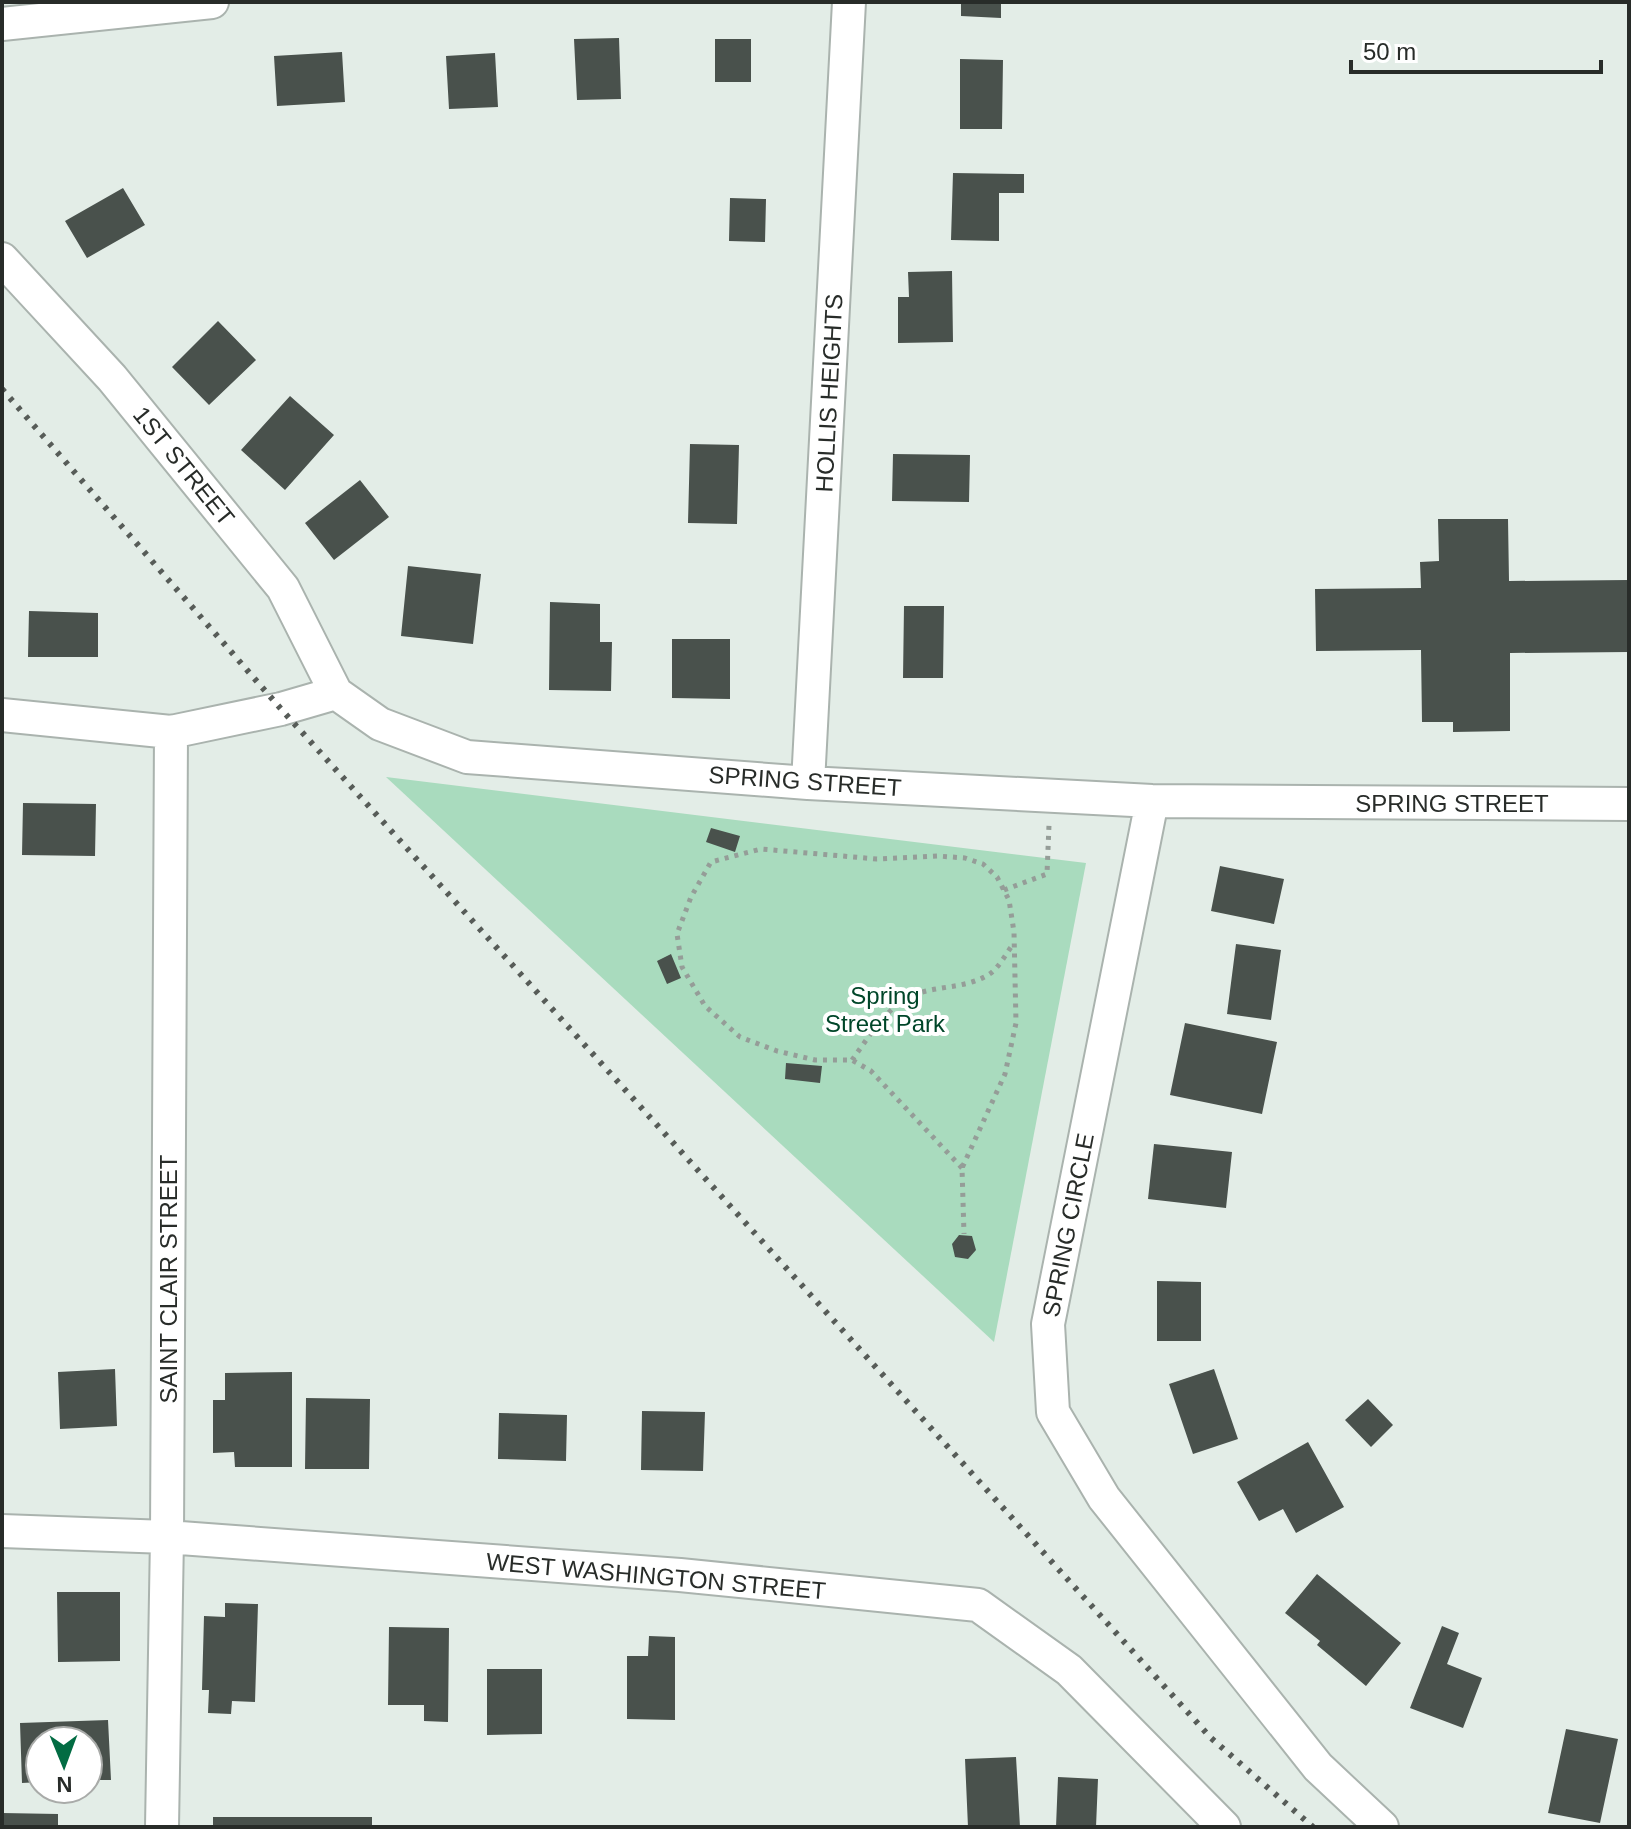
<svg xmlns="http://www.w3.org/2000/svg" width="1631" height="1829" viewBox="0 0 1631 1829" font-family="Arial,sans-serif">
  <style>
    .green { fill: #a9dbbe }
    .building { fill: #49514c }
    .lines { fill: none; stroke-linecap: round; stroke-linejoin: round }
    .street-casing { stroke: #aab3ae; stroke-width: 36 }
    .path { stroke: #959d98; stroke-width: 5; stroke-dasharray: 4 6; stroke-linecap: butt }
    .street { stroke: #fff; stroke-width: 32 }
    .rail { stroke: #575c58; stroke-width: 6; stroke-dasharray: 4 8; stroke-linecap: butt }
    .labels { text-anchor: middle; dominant-baseline: central; stroke-width: 8; stroke-linejoin: round; paint-order: stroke }
    .street-label { font-size: 24px; fill: #282c29; stroke: #fff }
    .park-label { font-size: 24px; fill: #004629; stroke: #fff }
  </style>
  <rect width="100%" height="100%" fill="#e3ede7"/>
  <!-- green -->
  <path class="green" d="M 386,777 L 1086,863 L 994,1342 Z"/>
  <!-- building -->
  <path class="building" d="M 961,2 L 1001,2 L 1001,18 L 961,16 Z
    M 619,38 L 621,99 L 577,100 L 574,39 Z
    M 715,39 L 751,39 L 751,82 L 715,82 Z
    M 342,52 L 345,102 L 277,106 L 274,56 Z
    M 495,53 L 498,107 L 449,109 L 446,56 Z
    M 960,59 L 1003,60 L 1002,129 L 960,129 Z
    M 953,173 L 1024,174 L 1024,193 L 999,193 L 999,241 L 951,240 Z
    M 123,188 L 145,225 L 87,258 L 65,221 Z
    M 730,198 L 766,199 L 765,242 L 729,241 Z
    M 952,271 L 953,342 L 898,343 L 898,297 L 909,297 L 908,272 Z
    M 218,321 L 256,360 L 209,405 L 172,367 Z
    M 290,396 L 334,435 L 285,490 L 241,450 Z
    M 690,444 L 739,445 L 737,524 L 688,523 Z
    M 893,454 L 970,455 L 969,502 L 892,501 Z
    M 360,480 L 389,517 L 334,560 L 305,523 Z
    M 1438,519 L 1508,519 L 1509,581 L 1629,580 L 1629,652 L 1510,653 L 1510,731 L 1453,732 L 1453,722 L 1422,722 L 1421,650 L 1316,651 L 1315,589 L 1421,588 L 1420,562 L 1439,561 Z
    M 408,566 L 481,574 L 473,644 L 401,636 Z
    M 550,602 L 600,604 L 600,642 L 612,642 L 611,691 L 549,690 Z
    M 904,606 L 944,606 L 943,678 L 903,678 Z
    M 29,611 L 98,613 L 98,657 L 28,657 Z
    M 672,639 L 730,639 L 730,699 L 672,698 Z
    M 23,803 L 96,804 L 95,856 L 22,855 Z
    M 711,828 L 740,836 L 735,852 L 706,842 Z
    M 1220,866 L 1284,879 L 1274,924 L 1211,911 Z
    M 1236,944 L 1281,950 L 1271,1020 L 1227,1014 Z
    M 671,954 L 681,978 L 667,984 L 657,961 Z
    M 1185,1023 L 1277,1042 L 1262,1114 L 1170,1095 Z
    M 786,1063 L 822,1066 L 820,1083 L 785,1079 Z
    M 1154,1144 L 1232,1152 L 1226,1208 L 1148,1199 Z
    M 959,1235 L 972,1236 L 976,1250 L 968,1259 L 955,1257 L 952,1244 Z
    M 1157,1281 L 1201,1282 L 1201,1341 L 1157,1341 Z
    M 115,1369 L 117,1426 L 60,1429 L 58,1372 Z
    M 1214,1369 L 1238,1439 L 1193,1454 L 1169,1384 Z
    M 292,1372 L 292,1467 L 235,1467 L 234,1452 L 213,1453 L 213,1400 L 225,1400 L 225,1373 Z
    M 306,1398 L 370,1399 L 369,1469 L 305,1469 Z
    M 1368,1399 L 1393,1425 L 1371,1447 L 1345,1420 Z
    M 642,1411 L 705,1412 L 703,1471 L 641,1470 Z
    M 499,1413 L 567,1415 L 566,1461 L 498,1459 Z
    M 1308,1442 L 1344,1507 L 1296,1533 L 1283,1509 L 1259,1521 L 1237,1482 Z
    M 1317,1574 L 1401,1643 L 1366,1686 L 1317,1645 L 1320,1641 L 1285,1613 Z
    M 57,1592 L 120,1592 L 120,1661 L 58,1662 Z
    M 225,1603 L 258,1604 L 255,1702 L 232,1701 L 231,1714 L 208,1713 L 209,1690 L 202,1690 L 204,1616 L 225,1617 Z
    M 1442,1626 L 1459,1633 L 1447,1664 L 1482,1678 L 1463,1728 L 1410,1708 Z
    M 389,1627 L 449,1628 L 448,1722 L 424,1721 L 424,1705 L 388,1705 Z
    M 649,1636 L 675,1637 L 675,1720 L 627,1719 L 627,1656 L 648,1656 Z
    M 487,1669 L 542,1669 L 542,1734 L 487,1735 Z
    M 108,1720 L 111,1780 L 88,1780 L 88,1741 L 40,1741 L 40,1782 L 22,1783 L 20,1723 Z
    M 1566,1729 L 1618,1739 L 1600,1823 L 1548,1813 Z
    M 1016,1757 L 1020,1827 L 968,1827 L 965,1759 Z
    M 1058,1777 L 1098,1779 L 1096,1827 L 1056,1827 Z
    M 2,1813 L 58,1814 L 58,1827 L 2,1827 Z
    M 213,1817 L 372,1817 L 372,1827 L 213,1827 Z"/>
  <g class="lines">
    <!-- street casing -->
    <g class="street-casing">
      <path id="street" d="M 2,24 L 212,2
        M 2,259 L 112,378 L 283,588 L 336,693
        M 2,715 L 171,732 L 281,709 L 336,693 L 380,724 L 467,757 L 808,783 L 1152,801 L 1629,804
        M 808,783 L 849,2
        M 1152,801 L 1048,1324 L 1053,1412 L 1104,1498 L 1318,1767 L 1382,1827
        M 2,1531 L 167,1537 L 680,1575 L 978,1605 L 1069,1670 L 1224,1827
        M 162,1827 L 167,1537 L 171,732"/>
    </g>
    <!-- path -->
    <path class="path" d="M 1004,890 L 1047,874 L 1049,825
      M 852,1060 C 866,1041 881,1016 901,1002 C 926,983 964,992 991,973 C 1000,966 1007,952 1014,943
      M 962,1168 L 871,1071 L 852,1060 L 815,1060 L 777,1051 L 740,1037 L 705,1006 L 682,967 L 677,934 L 691,897 L 711,862 L 761,849 L 877,859 L 938,856 L 965,858 L 983,864 L 997,877 L 1009,900 L 1014,932 L 1016,1023 L 1005,1074 L 962,1168 L 964,1234"/>
    <!-- street -->
    <use href="#street" class="street"/>
    <!-- rail -->
    <path class="rail" d="M 2,389 L 281,709 L 1211,1738 L 1313,1827"/>
  </g>
  <g class="labels">
    <!-- street labels -->
    <g class="street-label">
      <text transform="translate(829 393) rotate(-87)">HOLLIS HEIGHTS</text>
      <text transform="translate(184 466) rotate(51)">1ST STREET</text>
      <text transform="translate(805 781) rotate(4)">SPRING STREET</text>
      <text x="1452" y="803">SPRING STREET</text>
      <text transform="translate(1068 1225) rotate(-79)">SPRING CIRCLE</text>
      <text transform="translate(168 1279) rotate(-90)">SAINT CLAIR STREET</text>
      <text transform="translate(656 1576) rotate(5)">WEST WASHINGTON STREET</text>
    </g>
    <!-- park labels -->
    <g class="park-label">
      <text x="885" y="995">Spring<tspan x="885" dy="28">Street Park</tspan></text>
    </g>
  </g>
  <!-- border -->
  <rect width="1631" height="1829" fill="none" stroke="#282c29" stroke-width="8"/>
  <!-- north arrow -->
  <g transform="translate(64 1765) rotate(179)"><circle r="38" fill="#ffffff" stroke="#a9aba9" stroke-width="2"/>
  <path d="M0-6L14 30L0 20L-14 30Z" fill="#026c43"/>
  <text y="-12" font-size="22" font-weight="bold" text-anchor="middle" fill="#282c29">N</text>
  </g>
  <!-- scale -->
  <path d="M1351 60v12h250v-12" fill="none" stroke="#282c29" stroke-width="4"/>
  <text x="1363" y="60" font-size="24" fill="#282c29" stroke="#ffffff" stroke-width="6" paint-order="stroke">50 m</text>
</svg>
